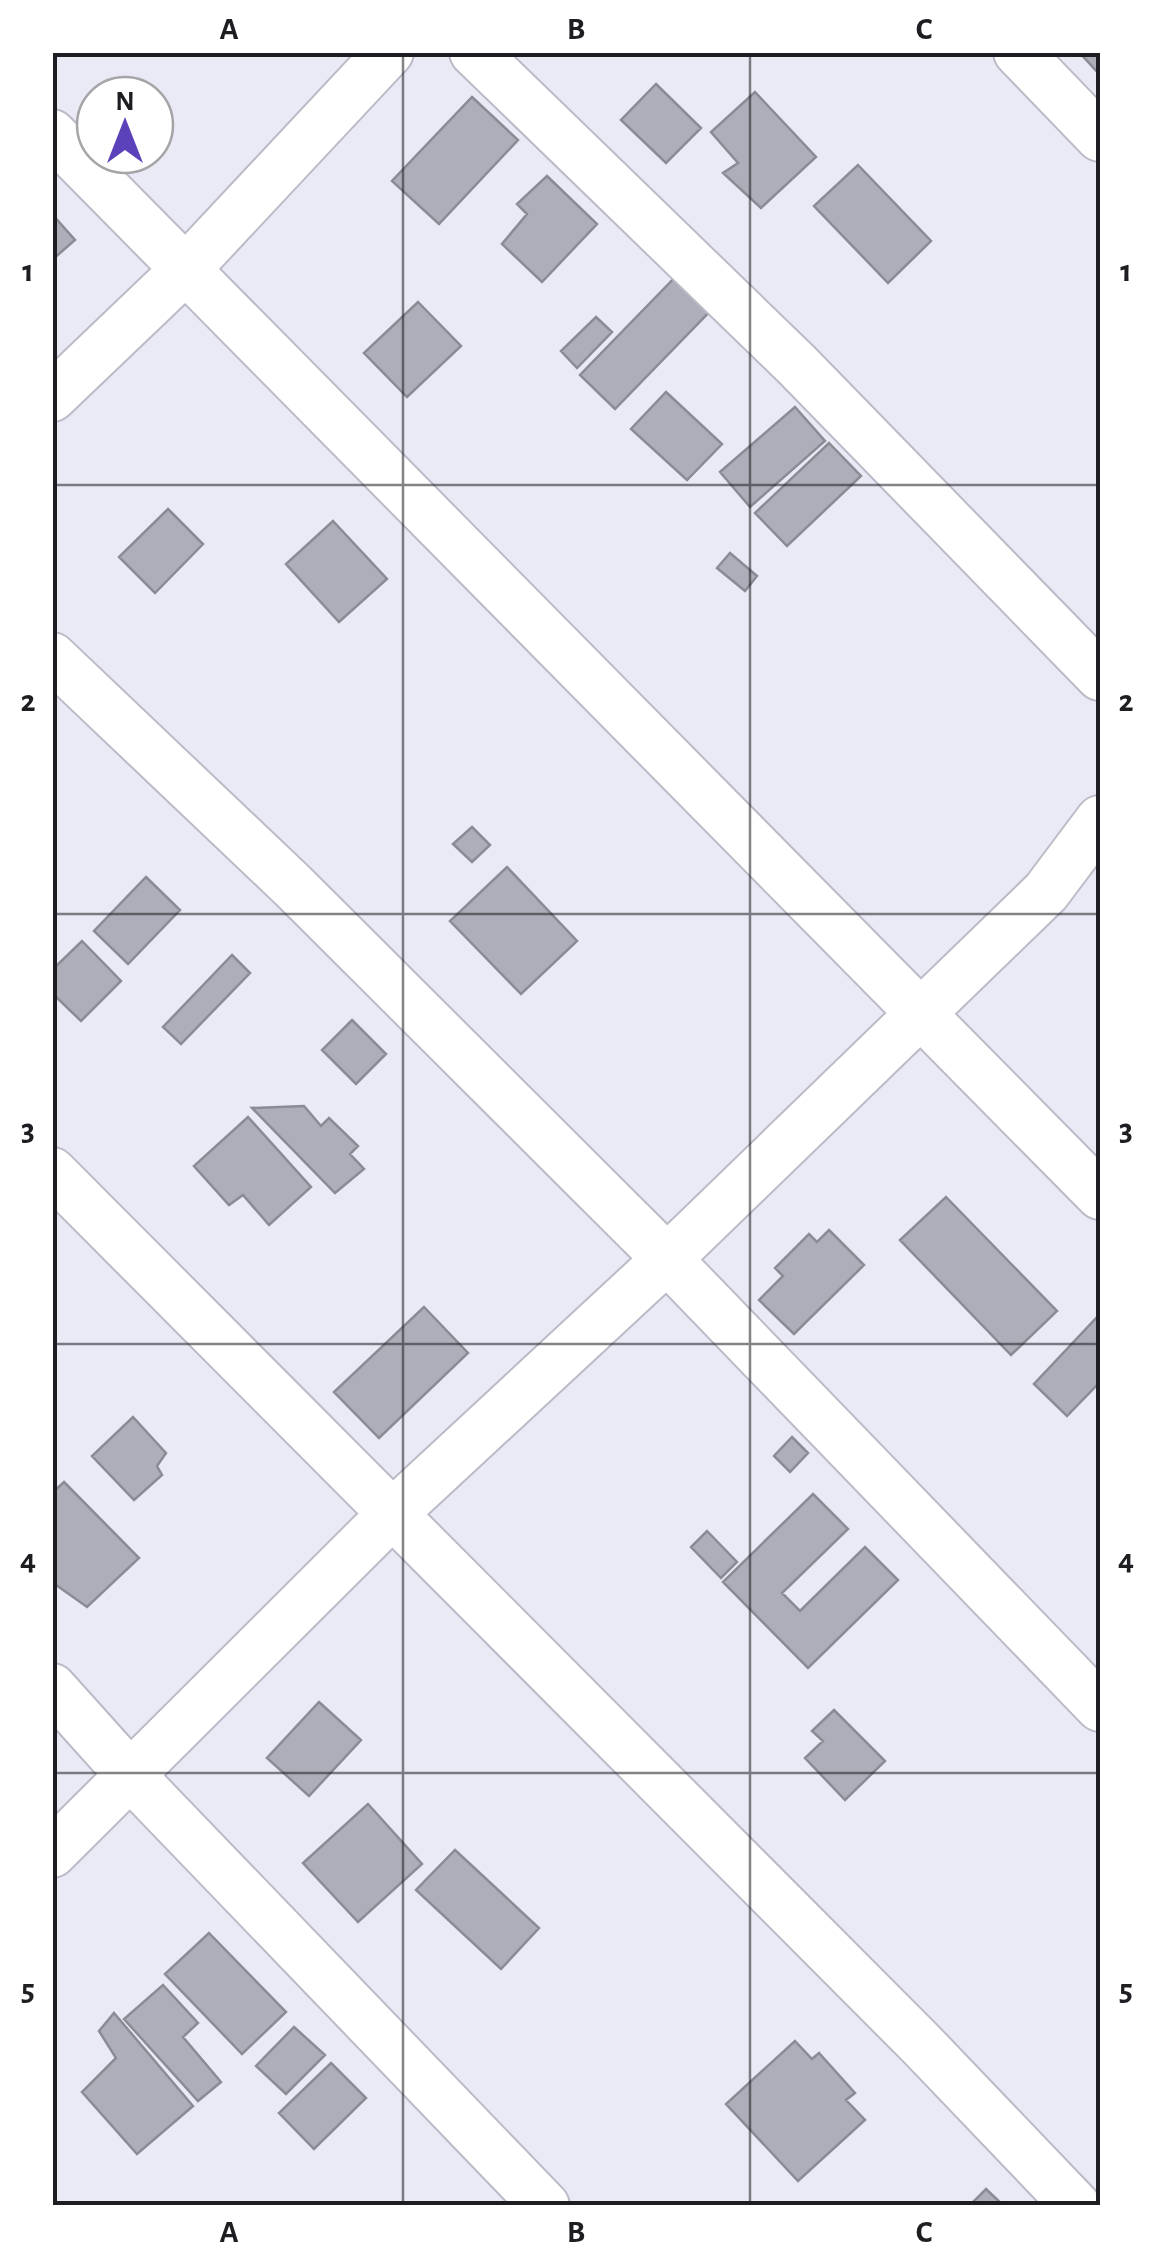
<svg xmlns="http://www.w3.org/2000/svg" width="1153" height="2258" viewBox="0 0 1153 2258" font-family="'Alegreya Sans',sans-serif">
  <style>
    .building { fill: #aeaeba; stroke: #8b8b96; stroke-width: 2.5 }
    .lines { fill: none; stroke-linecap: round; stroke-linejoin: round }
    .street-casing { stroke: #bbbac7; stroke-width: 52 }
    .street { stroke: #fff; stroke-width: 48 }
    .grid { fill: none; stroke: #1e1e22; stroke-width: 2.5; stroke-opacity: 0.55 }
    .neatline { fill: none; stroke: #1e1e22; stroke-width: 4 }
    .grid-label { font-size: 32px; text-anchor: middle; font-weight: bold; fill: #1e1e22 }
  </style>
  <rect width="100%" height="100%" fill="#eaeaf7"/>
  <!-- building -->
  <path class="building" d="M 1079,52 L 1100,52 L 1100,75 Z
    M 656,84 L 701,128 L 666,163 L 621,120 Z
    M 755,92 L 816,157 L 761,208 L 723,173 L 738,163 L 711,132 Z
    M 472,97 L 518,140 L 439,224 L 392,181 Z
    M 858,165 L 931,241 L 888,283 L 814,206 Z
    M 547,176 L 597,224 L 542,282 L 502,244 L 527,214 L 517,204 Z
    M 52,214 L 75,240 L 52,260 Z
    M 686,266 L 721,300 L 615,409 L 580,375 Z
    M 418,302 L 461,346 L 407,397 L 364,353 Z
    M 596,317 L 612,332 L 577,368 L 561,351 Z
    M 666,392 L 722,444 L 687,480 L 631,429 Z
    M 795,407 L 825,441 L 750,507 L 720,472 Z
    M 829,443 L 861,476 L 787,546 L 755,513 Z
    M 168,509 L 203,544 L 155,593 L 119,557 Z
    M 333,521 L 387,579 L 339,622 L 286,564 Z
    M 730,553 L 757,576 L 745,591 L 717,568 Z
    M 472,827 L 490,845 L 472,862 L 453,844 Z
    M 507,867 L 577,941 L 521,994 L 450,921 Z
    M 146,877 L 180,910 L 128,964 L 94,931 Z
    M 82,941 L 121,981 L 81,1021 L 52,993 L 52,970 Z
    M 232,955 L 250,973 L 181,1044 L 163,1027 Z
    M 352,1020 L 386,1054 L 356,1084 L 322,1050 Z
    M 304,1106 L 321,1126 L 329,1118 L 358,1146 L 350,1154 L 364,1169 L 335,1193 L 252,1108 Z
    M 248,1117 L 311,1187 L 269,1225 L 243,1195 L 229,1205 L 194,1166 Z
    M 946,1197 L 1057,1311 L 1011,1355 L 900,1240 Z
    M 829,1230 L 864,1265 L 794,1334 L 759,1300 L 783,1276 L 775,1268 L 809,1234 L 817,1242 Z
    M 424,1307 L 468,1353 L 379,1438 L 334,1392 Z
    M 1100,1314 L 1100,1382 L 1067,1416 L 1034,1384 Z
    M 133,1417 L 166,1453 L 157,1466 L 162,1475 L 134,1500 L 92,1456 Z
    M 792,1437 L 808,1453 L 790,1472 L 774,1456 Z
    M 64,1482 L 139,1558 L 87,1607 L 52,1582 L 52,1493 Z
    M 813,1494 L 848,1529 L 782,1593 L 800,1611 L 865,1547 L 898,1580 L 808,1668 L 723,1582 Z
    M 707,1531 L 737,1562 L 721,1578 L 691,1547 Z
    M 319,1702 L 361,1740 L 309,1796 L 267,1758 Z
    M 834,1710 L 885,1761 L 845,1800 L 805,1758 L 823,1741 L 812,1731 Z
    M 368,1804 L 422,1864 L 358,1922 L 303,1863 Z
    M 455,1850 L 539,1928 L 501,1969 L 416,1890 Z
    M 209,1933 L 286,2012 L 242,2054 L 165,1974 Z
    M 163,1985 L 198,2023 L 183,2037 L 221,2082 L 198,2101 L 124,2019 Z
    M 114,2013 L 193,2106 L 137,2154 L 82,2092 L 116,2058 L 99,2031 Z
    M 294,2027 L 325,2055 L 286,2094 L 256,2066 Z
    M 795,2041 L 812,2059 L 819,2053 L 855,2093 L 846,2100 L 865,2120 L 798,2181 L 726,2104 Z
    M 331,2063 L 366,2098 L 314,2149 L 279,2113 Z
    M 986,2189 L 1004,2206 L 969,2206 Z"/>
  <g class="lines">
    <!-- street casing -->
    <g class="street-casing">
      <path id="street" d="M 474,52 L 797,365 L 1100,676
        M 1018,52 L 1100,137
        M 52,134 L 1100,1195
        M 52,397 L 186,269 L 389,52
        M 52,657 L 293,886 L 667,1259 L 1100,1707
        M 52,1172 L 922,2045 L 1076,2206
        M 52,1688 L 132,1777 L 545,2206
        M 52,1853 L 391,1515 L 667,1259 L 1046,892 L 1100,820"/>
    </g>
    <!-- street -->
    <use href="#street" class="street"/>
  </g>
  <!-- grid -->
  <path class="grid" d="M 403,52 L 403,2206M 750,52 L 750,2206M 52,485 L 1100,485M 52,914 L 1100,914M 52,1344 L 1100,1344M 52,1773 L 1100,1773"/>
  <!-- border -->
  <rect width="1153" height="2258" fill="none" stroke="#ffffff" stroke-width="110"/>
  <!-- north arrow -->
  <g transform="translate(125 125)"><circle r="48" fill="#ffffff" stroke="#a5a5a7" stroke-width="2.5"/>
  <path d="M0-8L18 38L0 25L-18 38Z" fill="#5c42ba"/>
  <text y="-15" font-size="28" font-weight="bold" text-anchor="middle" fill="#1e1e22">N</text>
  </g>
  <rect x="55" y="55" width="1043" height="2148" class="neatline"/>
  <g class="grid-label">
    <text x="229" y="39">A</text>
    <text x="576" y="39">B</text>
    <text x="924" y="39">C</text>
    <text x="28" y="281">1</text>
    <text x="1126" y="281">1</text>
    <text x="28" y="711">2</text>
    <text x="1126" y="711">2</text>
    <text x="28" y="1140">3</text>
    <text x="1126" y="1140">3</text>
    <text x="28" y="1570">4</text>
    <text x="1126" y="1570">4</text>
    <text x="28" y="2000">5</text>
    <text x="1126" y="2000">5</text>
    <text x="229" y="2242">A</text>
    <text x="576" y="2242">B</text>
    <text x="924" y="2242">C</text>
  </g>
</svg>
